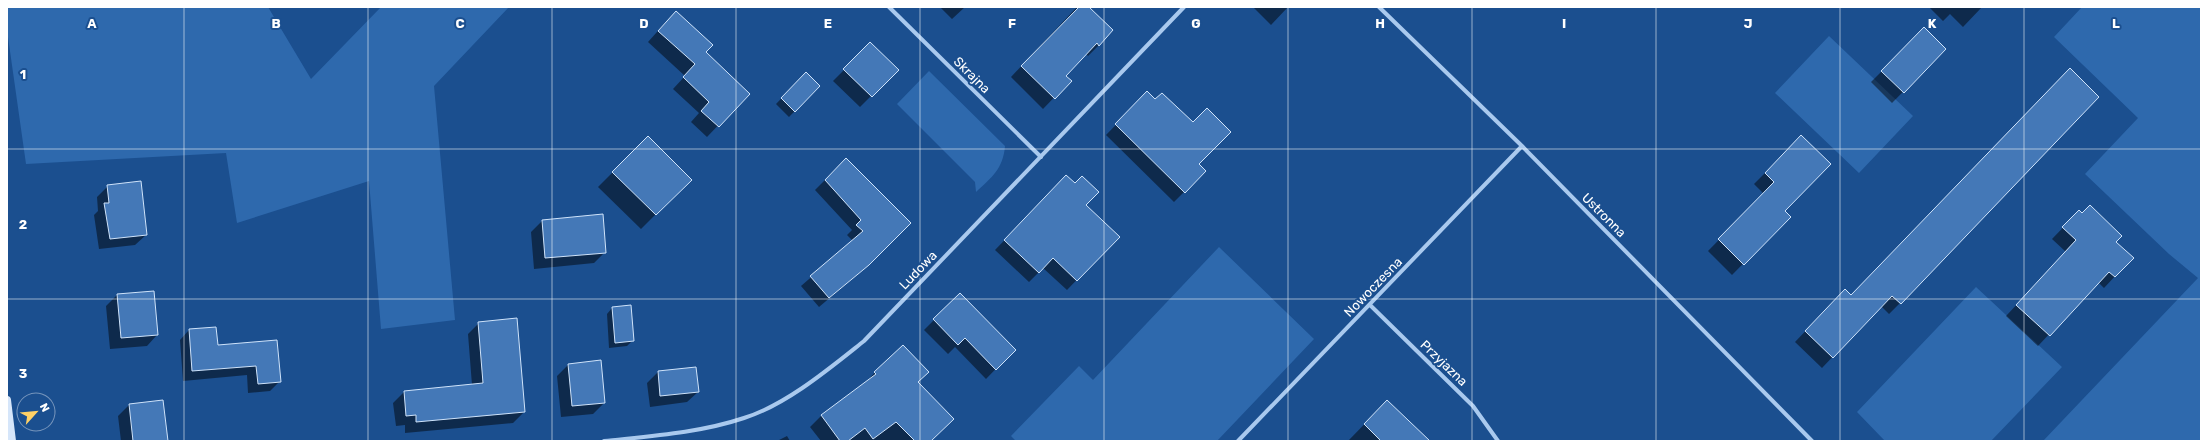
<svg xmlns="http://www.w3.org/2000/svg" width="2208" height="448" viewBox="0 0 2208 448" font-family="Rubik,sans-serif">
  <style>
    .green { fill: #2e69ad }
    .shadow { fill: #0007 }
    .building { fill: #4478b7; stroke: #cfe3fa }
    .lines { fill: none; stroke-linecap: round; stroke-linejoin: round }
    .minor { stroke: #a9c9ee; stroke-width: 4 }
    .secondary { stroke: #d6e6fa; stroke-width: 8 }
    .grid { fill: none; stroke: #fff; stroke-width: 1; stroke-opacity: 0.55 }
    .labels { text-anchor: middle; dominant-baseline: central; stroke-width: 4; stroke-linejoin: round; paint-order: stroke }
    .street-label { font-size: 13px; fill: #fff; stroke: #1b4f8f }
    .grid-label { font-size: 13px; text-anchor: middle; font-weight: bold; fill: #fff; stroke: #1b4f8f; stroke-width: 4; stroke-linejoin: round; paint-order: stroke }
  </style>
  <rect width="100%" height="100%" fill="#1b4f8f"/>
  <!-- green -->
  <path class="green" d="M 7,7 L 268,7 L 311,79 L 381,7 L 509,7 L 434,86 L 455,320 L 381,329 L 369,181 L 237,223 L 226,153 L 26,164 L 7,30 Z
    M 2082,7 L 2201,7 L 2201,441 L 2043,441 L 2198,278 L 2169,254 L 2085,174 L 2138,118 L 2054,37 Z
    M 1829,36 L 1913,116 L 1859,173 L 1775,93 Z
    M 929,71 L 1005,146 C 1003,169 992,177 976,192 L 975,182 L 897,104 Z
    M 1219,247 L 1314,339 L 1217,441 L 1016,441 L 1011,436 L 1079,366 L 1093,380 Z
    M 1976,287 L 2062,367 L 1991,441 L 1885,441 L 1857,412 Z"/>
  <!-- shadow -->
  <path class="shadow" d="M 940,7 L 965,7 L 952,19 Z
    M 1077,7 L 1087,7 L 1099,45 L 1088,56 L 1086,54 L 1064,76 L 1070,81 L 1043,109 L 1011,77 Z
    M 1253,7 L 1288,7 L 1271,25 Z
    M 1929,7 L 1982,7 L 1963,27 L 1950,14 L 1943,21 Z
    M 665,23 L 705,52 L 748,94 L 707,137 L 691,122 L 699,113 L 673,89 L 685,76 L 648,42 Z
    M 1924,29 L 1945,49 L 1892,103 L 1871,82 Z
    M 870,44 L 897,70 L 860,107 L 833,81 Z
    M 2070,70 L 1900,303 L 1889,314 L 1881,306 L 1822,368 L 1795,342 L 1834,301 L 1851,296 Z
    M 806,73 L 819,86 L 789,117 L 776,104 Z
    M 1147,93 L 1155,101 L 1197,164 L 1205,171 L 1174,202 L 1106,135 Z
    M 648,137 L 690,180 L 641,229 L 598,187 Z
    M 1801,137 L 1783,211 L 1789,217 L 1732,275 L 1708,251 L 1764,194 L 1754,184 Z
    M 846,159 L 909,223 L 858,274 L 819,307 L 801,286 L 853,241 L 847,235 L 852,230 L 815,190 Z
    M 108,186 L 146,235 L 135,245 L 99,249 L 94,215 L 98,211 L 97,197 Z
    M 1057,186 L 1085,205 L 1118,237 L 1067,290 L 1043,268 L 1029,282 L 995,250 Z
    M 2079,211 L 2132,258 L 2104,288 L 2098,282 L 2038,346 L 2006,316 L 2066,252 L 2052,239 Z
    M 542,221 L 605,252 L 594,263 L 534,269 L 531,232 Z
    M 960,294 L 1014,350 L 986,379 L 955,347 L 948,354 L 924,330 Z
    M 117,295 L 157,335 L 147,346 L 110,349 L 106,306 Z
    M 612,308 L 633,340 L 627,346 L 609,348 L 607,314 Z
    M 479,323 L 524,412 L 513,423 L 405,433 L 405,425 L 396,426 L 393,403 L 404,392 L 472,385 L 468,334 Z
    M 189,330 L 217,346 L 276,341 L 280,381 L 270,391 L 248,393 L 247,375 L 183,381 L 180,340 Z
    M 568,365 L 604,403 L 593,414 L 561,417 L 557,376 Z
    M 658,372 L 698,392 L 687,402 L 650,407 L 647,383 Z
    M 875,372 L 917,382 L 930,441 L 821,441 L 810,427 L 821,416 L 865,384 Z
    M 162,401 L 167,441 L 121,441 L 118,416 L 129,405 Z
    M 1387,401 L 1428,441 L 1348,441 Z
    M 787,436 L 790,441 L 777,441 Z"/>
  <!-- building -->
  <path class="building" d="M 1079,7 L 1089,7 L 1113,30 L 1099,46 L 1097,43 L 1066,76 L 1072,81 L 1055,99 L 1021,66 Z
    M 676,11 L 713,45 L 706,52 L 750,94 L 719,127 L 701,111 L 709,102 L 683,77 L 695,64 L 658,31 Z
    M 1924,27 L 1946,49 L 1904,93 L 1881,71 Z
    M 870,42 L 899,70 L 872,97 L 843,69 Z
    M 2070,68 L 2099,97 L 1901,304 L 1892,296 L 1833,358 L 1805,331 L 1845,289 L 1851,295 Z
    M 806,72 L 820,86 L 795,112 L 781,98 Z
    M 1147,91 L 1155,99 L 1162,93 L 1193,122 L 1207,108 L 1231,132 L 1199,164 L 1206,171 L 1185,193 L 1115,124 Z
    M 1801,135 L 1831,164 L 1785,211 L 1791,217 L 1744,265 L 1718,239 L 1774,182 L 1765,173 Z
    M 648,136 L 692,180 L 656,215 L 612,172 Z
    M 846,158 L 911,223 L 869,265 L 829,298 L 810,276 L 863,231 L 856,225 L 861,220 L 825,180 Z
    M 1066,175 L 1075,183 L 1082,176 L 1099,192 L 1086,205 L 1120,237 L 1077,281 L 1053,258 L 1039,273 L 1004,240 Z
    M 141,181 L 147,235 L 110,239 L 104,203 L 109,203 L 107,185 Z
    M 2090,205 L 2122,236 L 2116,242 L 2134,258 L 2115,277 L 2109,272 L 2050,336 L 2016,305 L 2076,240 L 2062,227 L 2079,210 L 2082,213 Z
    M 603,214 L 606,253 L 545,258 L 542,220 Z
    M 154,291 L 158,335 L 121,338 L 117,294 Z
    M 960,293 L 1016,350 L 996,370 L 965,338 L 958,345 L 933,319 Z
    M 631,305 L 634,341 L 615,343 L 612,307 Z
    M 517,318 L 525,412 L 416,422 L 416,415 L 406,416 L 404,391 L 483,383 L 478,322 Z
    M 216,327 L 218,345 L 277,340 L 281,382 L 258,384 L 256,366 L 192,371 L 189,329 Z
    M 903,345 L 929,372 L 918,382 L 954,419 L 931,441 L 915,441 L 896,422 L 873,439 L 865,428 L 848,441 L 840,441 L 821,415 L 876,374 L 874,372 Z
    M 601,360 L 605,403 L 572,406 L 568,364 Z
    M 696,367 L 699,392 L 660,396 L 658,371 Z
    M 163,400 L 168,441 L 133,441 L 129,404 Z
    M 1387,400 L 1430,441 L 1381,441 L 1364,424 Z"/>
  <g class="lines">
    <!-- minor -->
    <path class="minor" d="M 889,7 L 1041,157
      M 1379,7 L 1522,146 L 1812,441
      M 1370,305 L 1473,406 L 1498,441
      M 604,441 C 651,436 699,433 744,418 C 786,405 830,368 864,341 L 1184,7
      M 1238,441 L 1522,146"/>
    <!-- secondary -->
    <path class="secondary" d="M 7,400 L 12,441"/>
  </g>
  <!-- grid -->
  <path class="grid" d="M 184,7 L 184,441M 368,7 L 368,441M 552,7 L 552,441M 736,7 L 736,441M 920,7 L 920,441M 1104,7 L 1104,441M 1288,7 L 1288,441M 1472,7 L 1472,441M 1656,7 L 1656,441M 1840,7 L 1840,441M 2024,7 L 2024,441M 7,149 L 2201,149M 7,299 L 2201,299"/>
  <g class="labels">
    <!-- street labels -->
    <g class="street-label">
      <text transform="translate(972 75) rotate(45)">Skrajna</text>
      <text transform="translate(1604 215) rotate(45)">Ustronna</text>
      <text transform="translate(918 270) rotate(-46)">Ludowa</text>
      <text transform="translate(1373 287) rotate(-46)">Nowoczesna</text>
      <text transform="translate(1444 363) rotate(44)">Przyjazna</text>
    </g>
  </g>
  <g class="grid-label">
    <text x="92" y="28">A</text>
    <text x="276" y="28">B</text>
    <text x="460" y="28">C</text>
    <text x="644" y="28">D</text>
    <text x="828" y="28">E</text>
    <text x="1012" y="28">F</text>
    <text x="1196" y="28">G</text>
    <text x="1380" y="28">H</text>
    <text x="1564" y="28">I</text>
    <text x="1748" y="28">J</text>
    <text x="1932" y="28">K</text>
    <text x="2116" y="28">L</text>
    <text x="23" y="79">1</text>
    <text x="23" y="229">2</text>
    <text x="23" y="378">3</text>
  </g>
  <!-- border -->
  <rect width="2208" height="448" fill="none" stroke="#ffffff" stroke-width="16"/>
  <!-- north arrow -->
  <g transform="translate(36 412) rotate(63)"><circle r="19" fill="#1b4f8f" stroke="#7695bc"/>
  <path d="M0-3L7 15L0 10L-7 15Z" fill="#ffd166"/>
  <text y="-6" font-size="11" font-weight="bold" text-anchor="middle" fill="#ffffff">N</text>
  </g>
</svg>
